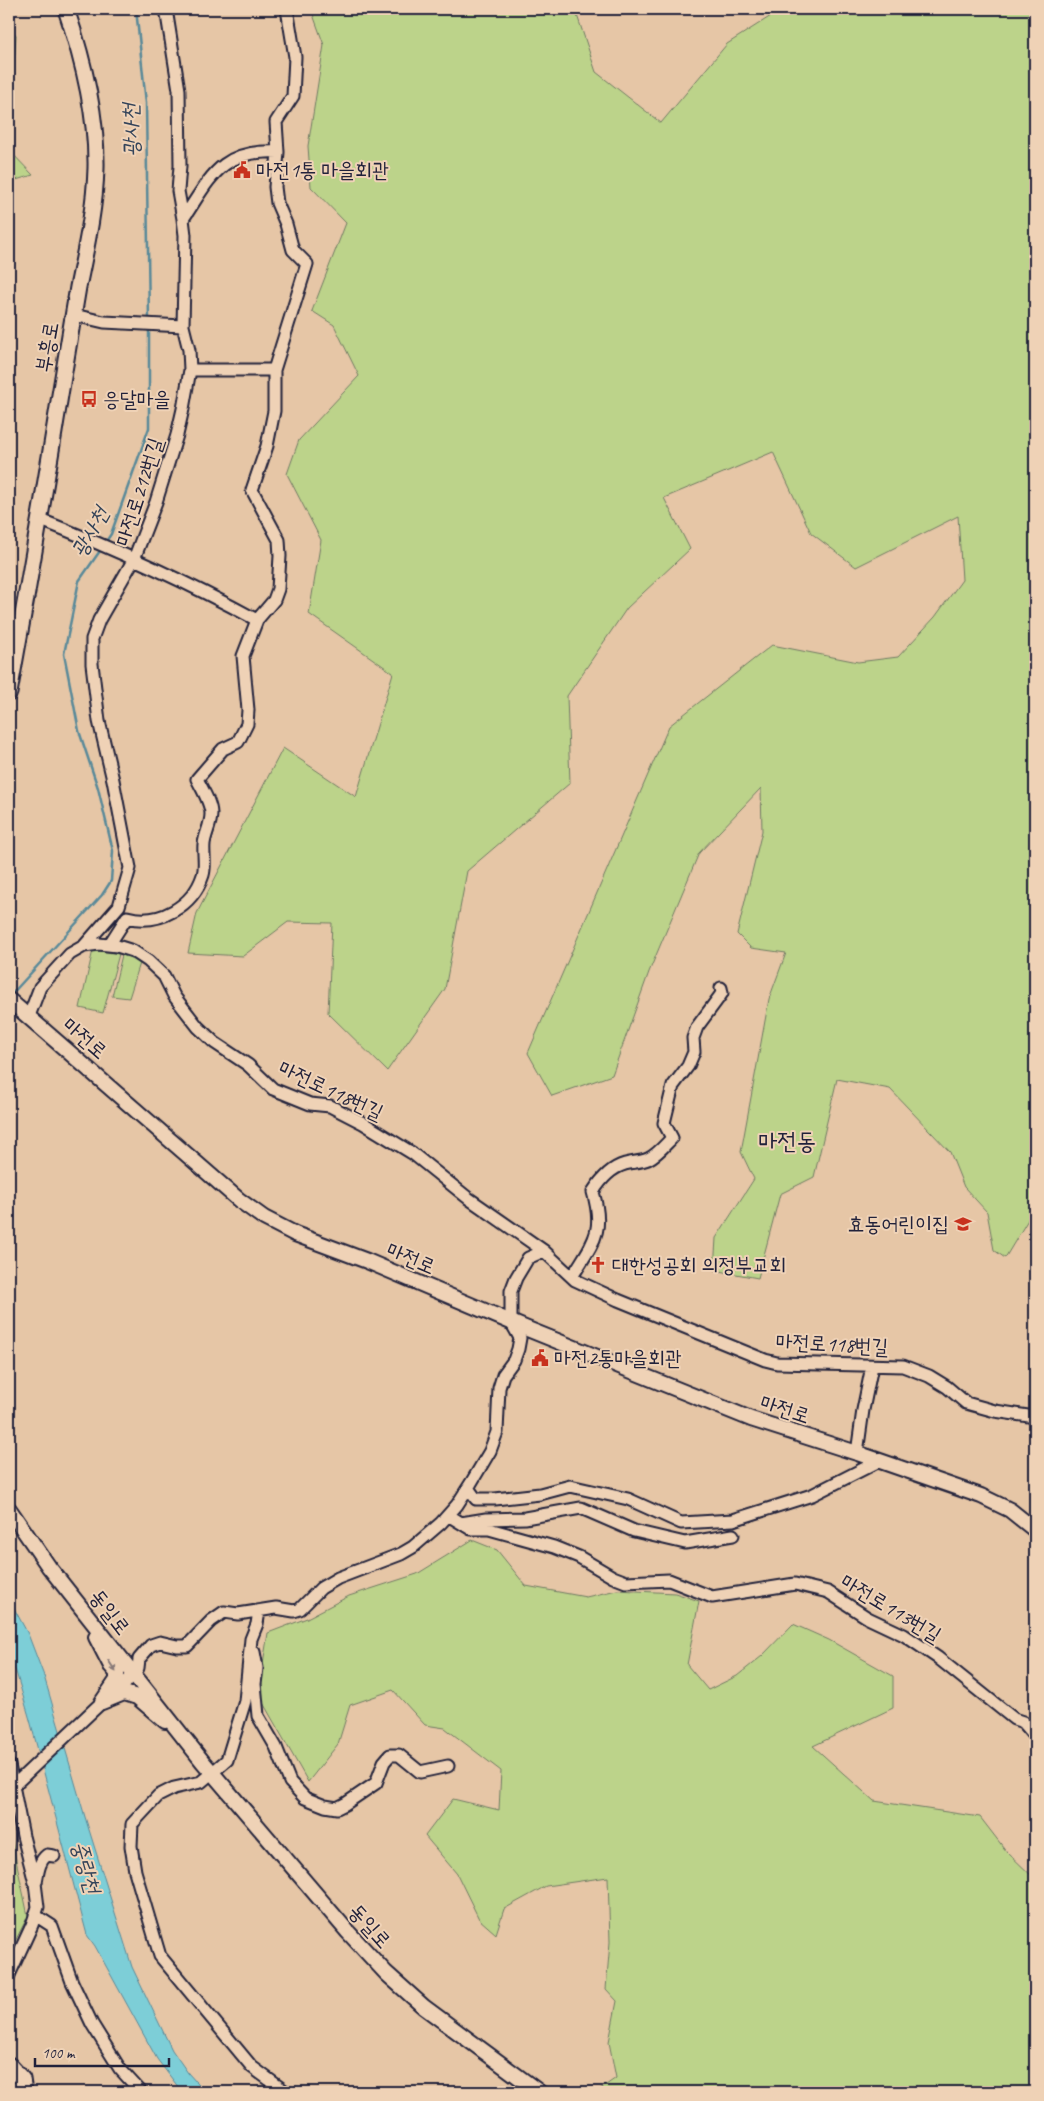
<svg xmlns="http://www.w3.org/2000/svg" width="1044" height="2101" viewBox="0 0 1044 2101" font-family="Caveat,'Poor Story',sans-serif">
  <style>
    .green { fill: #bcd38a; stroke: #6f7a62 }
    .water { fill: #7dced7; stroke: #598999 }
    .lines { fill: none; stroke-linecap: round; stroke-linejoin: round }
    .stream { stroke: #598999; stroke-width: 2.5 }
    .minor-casing { stroke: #22223b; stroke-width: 15 }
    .tertiary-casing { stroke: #22223b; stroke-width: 18 }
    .secondary-casing { stroke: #22223b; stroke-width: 19 }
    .minor { stroke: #efd2b6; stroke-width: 11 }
    .tertiary { stroke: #efd2b6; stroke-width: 14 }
    .secondary { stroke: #efd2b6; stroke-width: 15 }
    .oneway { fill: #887a78 }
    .labels { text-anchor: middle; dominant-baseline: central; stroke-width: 4; stroke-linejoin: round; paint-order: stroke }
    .poi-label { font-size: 21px; fill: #22223b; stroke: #efd2b6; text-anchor: start }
    .street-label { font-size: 21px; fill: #22223b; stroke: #efd2b6 }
    .water-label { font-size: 22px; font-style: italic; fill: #34445a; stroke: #efd2b6 }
    .quarter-label { font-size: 24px; fill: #22223b; stroke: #efd2b6 }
  </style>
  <rect width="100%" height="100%" fill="#e6c6a6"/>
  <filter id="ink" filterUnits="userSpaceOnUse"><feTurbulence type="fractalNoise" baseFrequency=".02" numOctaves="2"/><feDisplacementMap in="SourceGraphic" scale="10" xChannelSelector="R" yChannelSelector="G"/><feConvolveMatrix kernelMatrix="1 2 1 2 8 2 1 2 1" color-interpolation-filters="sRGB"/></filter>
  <g filter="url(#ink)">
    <!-- green -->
    <path class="green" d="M 311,9 L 575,9 L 596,72 L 661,123 L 727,44 L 782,9 L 1035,9 L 1035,1208 L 1005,1258 L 994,1250 L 987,1212 L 964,1187 L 950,1152 L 890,1089 L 837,1079 L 814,1177 L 780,1194 L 758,1278 L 714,1270 L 716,1238 L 754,1179 L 741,1152 L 769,999 L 786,953 L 751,948 L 737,934 L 762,831 L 761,788 L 699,853 L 649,972 L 612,1075 L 552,1096 L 528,1053 L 669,726 L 772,645 L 858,662 L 898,657 L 935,617 L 962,580 L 958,516 L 856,567 L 811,533 L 773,452 L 664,498 L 690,549 L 627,608 L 567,696 L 570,783 L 467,871 L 445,989 L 387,1071 L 328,1013 L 332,923 L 288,922 L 243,956 L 188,953 L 197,913 L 283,748 L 356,797 L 393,673 L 309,614 L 321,540 L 287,474 L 299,440 L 359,376 L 334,325 L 312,311 L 346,223 L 311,187 L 308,146 L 324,45 Z
      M 9,26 L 16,35 L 9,140 Z
      M 9,150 L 33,175 L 9,182 Z
      M 93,950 L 119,954 L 103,1013 L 80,1008 Z
      M 122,955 L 141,960 L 129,998 L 112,996 Z
      M 472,1540 L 497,1550 L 526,1586 L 586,1597 L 617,1590 L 675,1593 L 699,1601 L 687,1665 L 708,1690 L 737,1676 L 762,1656 L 793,1624 L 829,1640 L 893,1676 L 893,1708 L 813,1746 L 874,1801 L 980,1817 L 1007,1852 L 1035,1879 L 1035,2092 L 596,2092 L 616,2078 L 609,2042 L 617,2001 L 606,1989 L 610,1942 L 608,1877 L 546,1886 L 504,1909 L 496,1934 L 479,1919 L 457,1874 L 425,1836 L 453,1799 L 499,1810 L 501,1771 L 445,1728 L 425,1725 L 393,1690 L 350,1705 L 338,1744 L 308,1782 L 258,1694 L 268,1633 L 307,1618 L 349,1596 L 417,1574 Z
      M 9,1827 L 28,1916 L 9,1953 Z"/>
    <!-- water -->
    <path class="water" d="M 9,1599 L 28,1634 L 44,1676 L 85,1817 L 132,1967 L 172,2050 L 188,2073 L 205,2092 L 182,2092 L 157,2059 L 95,1946 L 87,1935 L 30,1720 L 16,1672 L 9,1657 Z"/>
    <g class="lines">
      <!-- stream -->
      <path class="stream" d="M 136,9 L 146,103 L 149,322
        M 105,543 L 111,534 L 149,428 L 149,327
        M 10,996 L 102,895 L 111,881 L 113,851 L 98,788 L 79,731 L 64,654 L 79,581 L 102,548"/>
      <!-- minor casing -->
      <g class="minor-casing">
        <path id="minor" d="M 166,9 L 179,90 L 180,166 L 178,191 L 183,219
          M 74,315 L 104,322 L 183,326
          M 190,370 L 274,370
          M 41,520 C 115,549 187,582 257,620
          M 109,945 L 127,917 C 159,926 193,906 203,875 C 206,865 203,854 204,844 C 205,834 211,825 211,814 C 211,803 202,789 197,779 L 223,749 L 238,742 L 247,724 L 248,710 L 243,656 L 257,620 L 274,600 L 278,589 L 280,556 L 279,540 L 252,490 L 267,446 L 274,411 L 274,370 L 307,264 L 293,250 L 286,224 L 277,203 L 275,187 L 278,152 L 276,122 L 293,96 L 295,57 L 287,9
          M 84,946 L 119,906 L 130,868 L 113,780 L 99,721 L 92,664 L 92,639 L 99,620 L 134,559 L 156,502 L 177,435 L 183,409 L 190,370 L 189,350 L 183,326 L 185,235 L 183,219 C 211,177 221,149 278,152
          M 29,1016 L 40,987 L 70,954 L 84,946 L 99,944 L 117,946 L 133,951 L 148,961 L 164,976 L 174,996 L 198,1027 L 215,1043 L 248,1065 L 273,1089 L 310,1104 L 330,1106 L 363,1123 L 412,1153 L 468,1198 L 544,1251 L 575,1280 L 618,1300 L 765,1360 L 777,1363 L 903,1366 L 929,1376 L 947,1387 L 966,1403 L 995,1411 L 1035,1417
          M 572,1277 C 593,1242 605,1233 593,1192 C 601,1179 611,1168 625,1164 C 633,1162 641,1162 648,1159 C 658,1154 665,1145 672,1138 L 664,1123 L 673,1086 L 688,1066 L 694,1052 L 693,1038 L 697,1027 L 720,996 L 722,993 L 721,988
          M 857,1453 L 863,1410 L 872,1366
          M 468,1488 L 476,1499 L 495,1499 L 540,1494 L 570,1486 L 628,1499 L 681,1523 L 733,1520 L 812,1495 L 879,1461
          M 448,1515 L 471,1529 L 489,1529 L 554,1547 L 579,1557 L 613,1577 L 626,1582 L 669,1580 L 712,1597 L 795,1584 L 828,1592 L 868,1618 L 904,1635 L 938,1658 L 1014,1719 L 1023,1722 L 1035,1736
          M 461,1523 L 486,1519 L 525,1518 L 581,1508 L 634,1531 L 685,1543 L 733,1535
          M 259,1611 L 257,1624 L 251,1639 L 245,1701 L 227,1760 L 201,1782 L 174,1788 L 158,1796 L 132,1824 L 131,1846 L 135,1871 L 160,1956 L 252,2067 L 286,2092
          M 254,1652 L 257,1668 L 255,1684 L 258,1716 L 276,1747 L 290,1782 L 305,1798 L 325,1806 L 337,1808 L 345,1804 L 376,1783 L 384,1762 L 390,1755 L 399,1755 L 420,1772 L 448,1766
          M 9,1765 L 23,1836 L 35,1883 L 38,1907 L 32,1925 L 9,1975
          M 12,1787 L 102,1702 L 125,1684 L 138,1668 L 139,1659 L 151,1645 L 160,1642 L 177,1646 L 187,1646 L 211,1621 L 224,1612 L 238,1614 L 276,1608 L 294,1611 L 300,1609 L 321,1588 L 338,1578 L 401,1554 L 413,1547 L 441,1523 L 457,1505 L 471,1483 L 490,1451 L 497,1432 L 499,1388 L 503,1375 L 514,1360 L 518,1349 L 520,1338 L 511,1322 L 511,1291 L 516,1278 L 528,1258 L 544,1251
          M 36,1882 C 38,1872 39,1861 47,1855 L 54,1856
          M 35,1915 L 52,1926 L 72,1982 L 92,2024 L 120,2069 L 141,2092"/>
      </g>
      <!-- tertiary casing -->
      <g class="tertiary-casing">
        <path id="tertiary" d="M 9,1000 L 239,1200 L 264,1218 L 295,1234 L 367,1261 L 525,1328 L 751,1419 L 857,1453 L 981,1496 L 1010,1510 L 1035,1530
          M 9,1509 L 49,1567 L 203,1762 L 348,1932 L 386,1973 L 424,2007 L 539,2092
          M 96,1637 L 111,1666 L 117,1673 L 117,1680 L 102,1702
          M 102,1702 L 124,1693 L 137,1697 L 165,1721"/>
      </g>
      <!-- secondary casing -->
      <g class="secondary-casing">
        <path id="secondary" d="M 9,693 C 27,594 44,495 60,395 C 66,359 72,323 78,287 C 86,248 95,208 96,168 C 97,114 83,59 66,9
          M 9,2065 L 22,2079 L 24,2092
          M 9,2088 L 11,2091 L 20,2092"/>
      </g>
      <!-- minor -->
      <use href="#minor" class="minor"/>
      <!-- tertiary -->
      <use href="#tertiary" class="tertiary"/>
      <!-- secondary -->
      <use href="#secondary" class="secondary"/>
    </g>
    <!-- one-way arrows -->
    <defs><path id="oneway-solid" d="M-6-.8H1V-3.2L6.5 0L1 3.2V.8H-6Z" transform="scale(1.25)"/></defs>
    <use class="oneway" href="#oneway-solid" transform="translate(112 1666) rotate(57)"/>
  </g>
  <!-- icons -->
  <defs>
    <g id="civic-bare" transform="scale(1.35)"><path d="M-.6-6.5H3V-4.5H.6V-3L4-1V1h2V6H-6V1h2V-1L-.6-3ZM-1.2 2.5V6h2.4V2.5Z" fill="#c8321e" stroke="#efd2b6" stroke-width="2.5" paint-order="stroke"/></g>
    <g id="bus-bare" transform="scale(1.35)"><path d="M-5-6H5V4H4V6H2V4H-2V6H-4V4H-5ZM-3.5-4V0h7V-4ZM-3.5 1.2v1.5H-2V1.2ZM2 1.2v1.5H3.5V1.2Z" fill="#c8321e" stroke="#efd2b6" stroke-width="2.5" paint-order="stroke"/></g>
    <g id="school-bare" transform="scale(1.35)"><path d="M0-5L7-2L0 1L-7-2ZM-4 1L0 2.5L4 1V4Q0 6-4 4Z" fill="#c8321e" stroke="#efd2b6" stroke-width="2.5" paint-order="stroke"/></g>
    <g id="church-bare" transform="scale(1.35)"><path d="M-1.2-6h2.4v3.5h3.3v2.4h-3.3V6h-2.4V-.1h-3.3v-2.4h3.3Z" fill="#c8321e" stroke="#efd2b6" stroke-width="2.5" paint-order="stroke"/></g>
  </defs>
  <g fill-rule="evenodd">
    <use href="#civic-bare" x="242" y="170"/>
    <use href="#bus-bare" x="89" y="399"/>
    <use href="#school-bare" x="963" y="1224"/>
    <use href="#church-bare" x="598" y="1265"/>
    <use href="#civic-bare" x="540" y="1358"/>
  </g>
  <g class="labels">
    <!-- poi labels -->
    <g class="poi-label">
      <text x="256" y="170">마전1통 마을회관</text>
      <text x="103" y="399">응달마을</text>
      <text x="949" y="1224" text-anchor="end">효동어린이집</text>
      <text x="612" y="1265">대한성공회 의정부교회</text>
      <text x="554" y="1358">마전2통마을회관</text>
    </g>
    <!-- street labels -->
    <g class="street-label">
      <text transform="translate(47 347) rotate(-80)">부흥로</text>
      <text transform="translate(139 492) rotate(-72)">마전로212번길</text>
      <text transform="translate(85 1038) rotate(41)">마전로</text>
      <text transform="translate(331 1090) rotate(25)">마전로118번길</text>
      <text transform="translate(411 1258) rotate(23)">마전로</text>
      <text transform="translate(832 1344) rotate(3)">마전로118번길</text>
      <text transform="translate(785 1409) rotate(18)">마전로</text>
      <text transform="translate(891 1608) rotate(31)">마전로113번길</text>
      <text transform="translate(110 1612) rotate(52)">동일로</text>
      <text transform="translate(370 1926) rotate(48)">동일로</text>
    </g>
    <!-- water labels -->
    <g class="water-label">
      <text transform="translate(131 130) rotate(-91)">광사천</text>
      <text transform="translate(90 532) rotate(-61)">광사천</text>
      <text transform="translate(86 1867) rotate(74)">중랑천</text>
    </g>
    <!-- quarter labels -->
    <g class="quarter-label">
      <text x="787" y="1141">마전동</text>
    </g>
  </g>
  <!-- margin -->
  <rect width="1044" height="2101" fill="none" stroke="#efd2b6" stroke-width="30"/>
  <rect x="15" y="15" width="1014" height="2071" fill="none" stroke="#22223b" stroke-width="2" filter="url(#ink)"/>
  <!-- scale -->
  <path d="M35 2058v8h134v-8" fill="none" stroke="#22223b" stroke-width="2.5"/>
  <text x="42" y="2058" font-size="15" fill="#22223b" stroke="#efd2b6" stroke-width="4" paint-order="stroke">100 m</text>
</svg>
